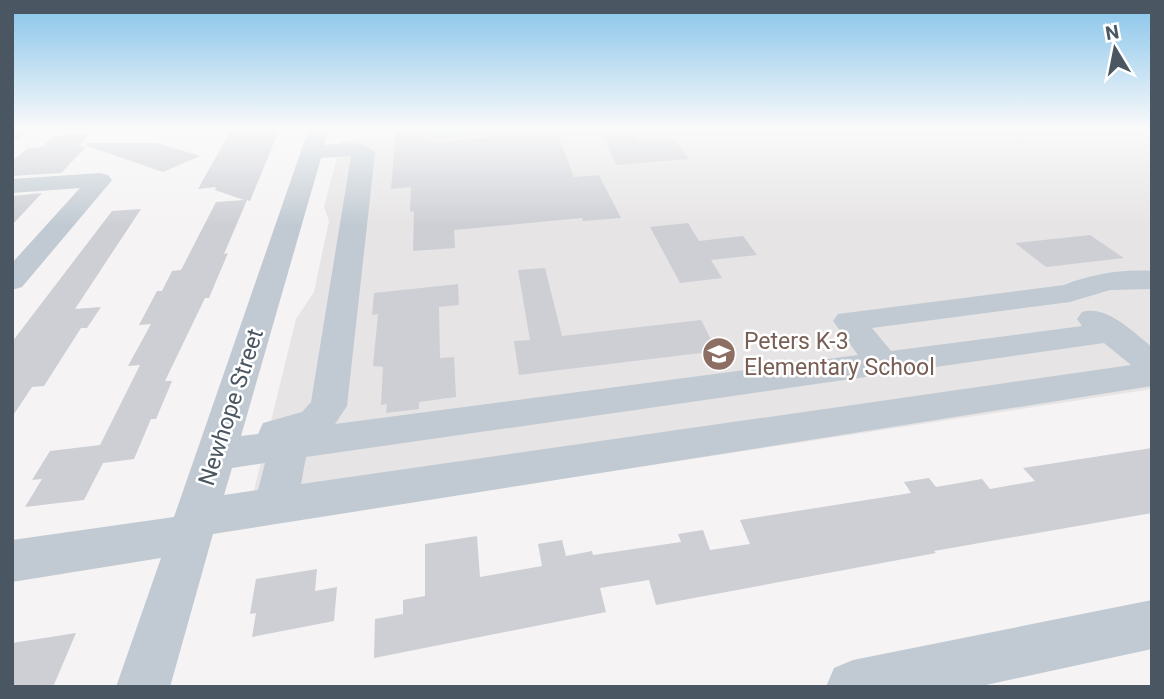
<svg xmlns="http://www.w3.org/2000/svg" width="1164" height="699" viewBox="0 0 1164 699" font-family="Roboto,sans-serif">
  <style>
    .education { fill: #e6e4e5 }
    .building { fill: #cdcfd5 }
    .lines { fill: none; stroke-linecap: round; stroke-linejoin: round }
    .minor { fill: #c1cad2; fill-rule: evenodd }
    .labels { text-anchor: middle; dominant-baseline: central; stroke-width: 5; stroke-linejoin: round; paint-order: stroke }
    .education-label { font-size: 23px; fill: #785e54; stroke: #fff; text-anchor: start }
    .street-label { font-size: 23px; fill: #4a5661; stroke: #fff }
  </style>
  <rect width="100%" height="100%" fill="#f5f3f3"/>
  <!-- education -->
  <path class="education" d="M 515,128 L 1152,128 L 1152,389 L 245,527 L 296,319 L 314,292 L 329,221 L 324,207 L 341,141 Z"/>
  <!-- building -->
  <path class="building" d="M 232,128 L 280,128 L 250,201 L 247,200 L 224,254 L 228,253 L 209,298 L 205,298 L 165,381 L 172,381 L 156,419 L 151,419 L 134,459 L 103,463 L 84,500 L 25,507 L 42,479 L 32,480 L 50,451 L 100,445 L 140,365 L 128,366 L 151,324 L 139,325 L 157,291 L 162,291 L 172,271 L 181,270 L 216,202 L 244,200 L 215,190 L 216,187 L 198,189 Z
    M 502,128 L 512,128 L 512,133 L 556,130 L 574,177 L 599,175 L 621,218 L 583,221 L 582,218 L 454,230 L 455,248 L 413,251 L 414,211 L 410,212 L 411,187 L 391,189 L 396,131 L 411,130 L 427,140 L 449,141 L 490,137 L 498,134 Z
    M 91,133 L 78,147 L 87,146 L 87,143 L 158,143 L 200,156 L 163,172 L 87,146 L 61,173 L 12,176 L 12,161 L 28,148 L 42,147 L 54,136 Z
    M 636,134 L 640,141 L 674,139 L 689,159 L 617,165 L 606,144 L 609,144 L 605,137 Z
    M 42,193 L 12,225 L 12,196 Z
    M 141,209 L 75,309 L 101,307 L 87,328 L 81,328 L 44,386 L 32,387 L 12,417 L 12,342 L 112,211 Z
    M 688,223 L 699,241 L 743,236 L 757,255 L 711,260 L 722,278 L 680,283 L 650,227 Z
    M 1090,235 L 1124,258 L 1046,267 L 1015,243 Z
    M 545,268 L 562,336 L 701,320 L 717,351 L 519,375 L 514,341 L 530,340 L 518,270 Z
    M 458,284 L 459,305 L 439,307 L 440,358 L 454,357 L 456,397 L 419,402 L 419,409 L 386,413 L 387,404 L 381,405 L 383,367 L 373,366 L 378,314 L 372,315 L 374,293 Z
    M 1152,448 L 1152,513 L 934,551 L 936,553 L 656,605 L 649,580 L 600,588 L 606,612 L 374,658 L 375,619 L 403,614 L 403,600 L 425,596 L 425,544 L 477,536 L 480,577 L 542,566 L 538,544 L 562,540 L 566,556 L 592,551 L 593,555 L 681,542 L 678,534 L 703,530 L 710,550 L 750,544 L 740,520 L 911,493 L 904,482 L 929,478 L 936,487 L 982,479 L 990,489 L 1035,481 L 1023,468 Z
    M 317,569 L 315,591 L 337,587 L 334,621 L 252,637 L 256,613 L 250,614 L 256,579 Z
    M 76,633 L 53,687 L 12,687 L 12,643 Z"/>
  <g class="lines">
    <!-- minor -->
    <path class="minor" d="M 12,128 L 30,128 L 19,138 L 12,140 Z
      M 309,128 L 329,128 L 324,145 C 341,144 363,138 375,153 L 347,406 L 335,424 L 858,355 L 833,321 L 838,314 L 1064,285 C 1092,274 1122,269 1152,271 L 1152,289 L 1110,290 L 1070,302 L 872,328 L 891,351 L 1082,326 L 1077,319 L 1082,312 C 1108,305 1132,332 1152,347 L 1152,386 L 213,534 L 170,687 L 116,687 L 161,558 L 12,582 L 12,540 L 174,517 ZM 351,156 L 311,402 L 302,412 L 263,423 L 258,434 L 241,436 L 321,158 ZM 1104,343 L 1131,365 L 301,484 L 306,457 ZM 265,463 L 258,490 L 224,495 L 232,468 Z
      M 413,128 L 499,128 L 496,132 L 489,134 C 468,135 427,147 413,128 Z
      M 100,173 L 108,175 L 112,180 L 108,185 L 22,287 L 12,290 L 12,263 L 80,188 L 12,193 L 12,179 Z
      M 1152,600 L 1152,649 L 977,687 L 826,687 L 834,668 L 853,660 Z"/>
  </g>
  <!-- sky -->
  <linearGradient id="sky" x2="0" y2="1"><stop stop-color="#85c3ea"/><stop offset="0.57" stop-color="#fafafa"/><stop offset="1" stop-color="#fafafa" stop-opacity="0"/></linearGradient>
  <rect width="1164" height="226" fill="url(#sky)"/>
  <!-- icons -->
  <defs>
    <g id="school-disc" transform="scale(1.75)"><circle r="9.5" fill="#8d6e63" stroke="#fff"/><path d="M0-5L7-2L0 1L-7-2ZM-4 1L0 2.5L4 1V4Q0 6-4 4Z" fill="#fff"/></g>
  </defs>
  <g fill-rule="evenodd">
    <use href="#school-disc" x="719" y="354"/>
  </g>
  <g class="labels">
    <!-- education labels -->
    <g class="education-label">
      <text x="744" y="341">Peters K-3<tspan x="744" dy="26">Elementary School</tspan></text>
    </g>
    <!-- street labels -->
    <g class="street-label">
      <text transform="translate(231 407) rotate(-72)">Newhope Street</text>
    </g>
  </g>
  <!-- border -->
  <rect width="1164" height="699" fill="none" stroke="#4a5661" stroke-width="28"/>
  <!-- north arrow -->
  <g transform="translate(1115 49) rotate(350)" stroke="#ffffff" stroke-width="5" paint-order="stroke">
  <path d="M0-5L12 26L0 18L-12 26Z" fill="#4a5661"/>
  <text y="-10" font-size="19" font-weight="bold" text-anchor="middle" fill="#4a5661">N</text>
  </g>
</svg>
